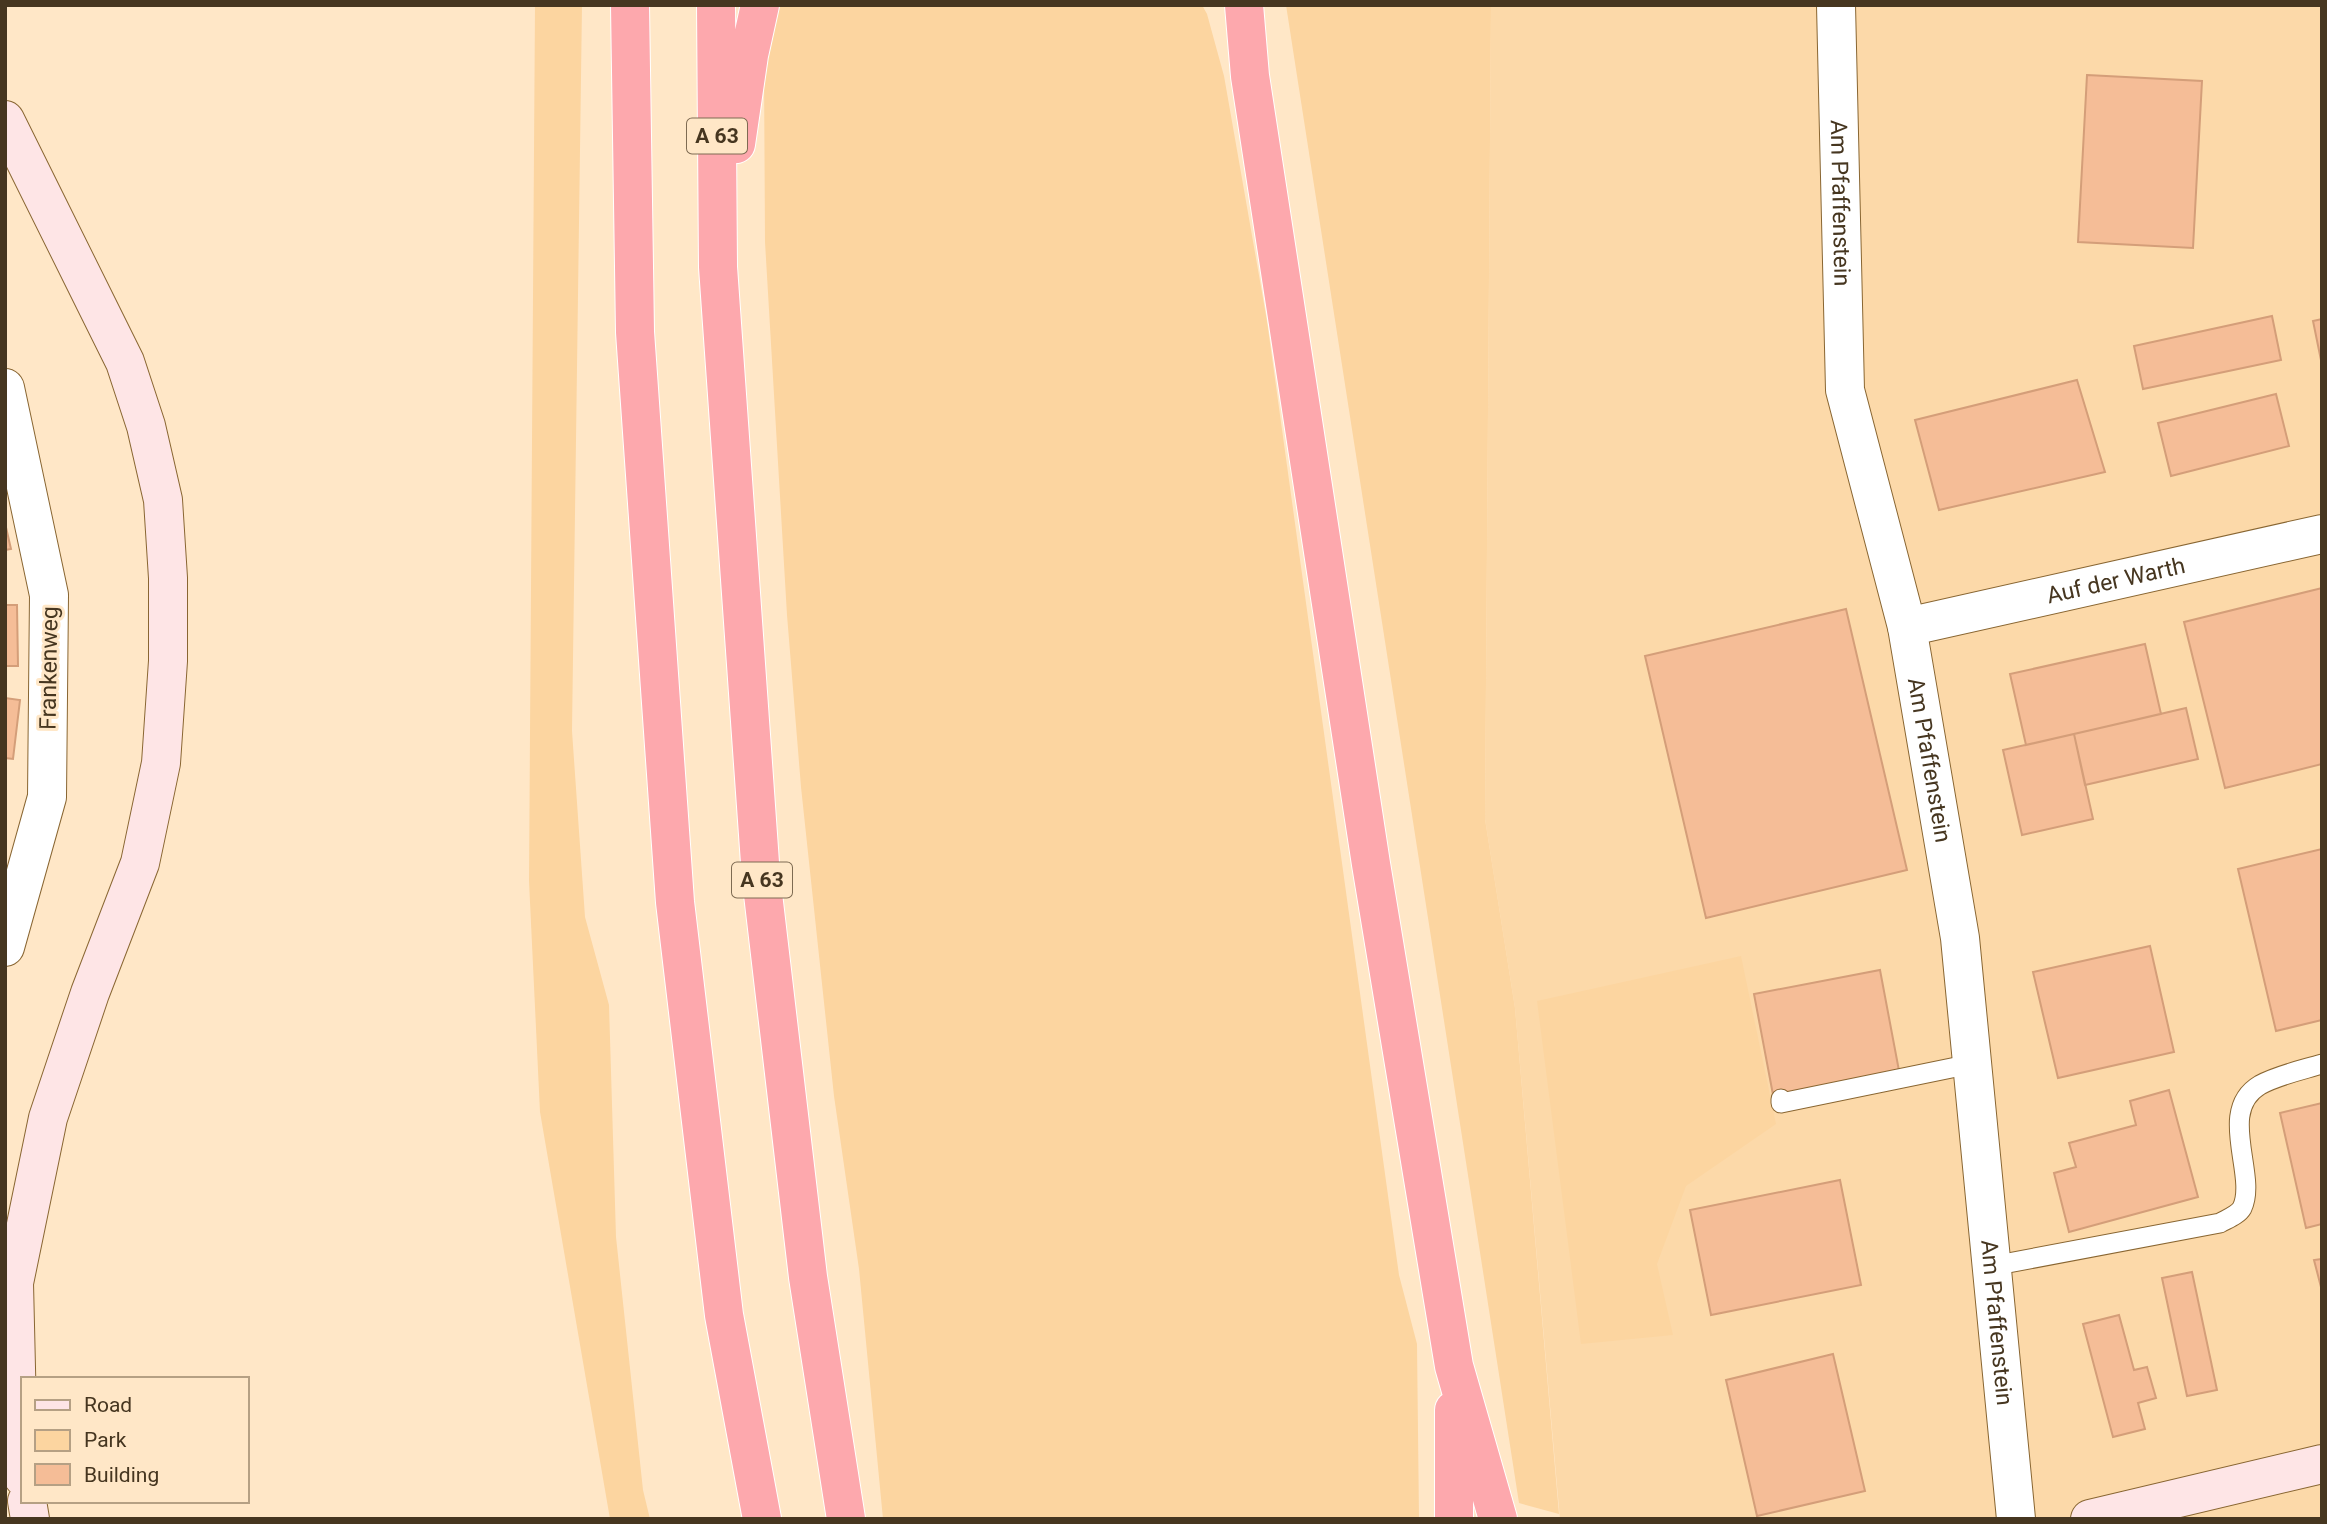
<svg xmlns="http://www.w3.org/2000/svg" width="2327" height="1524" viewBox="0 0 2327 1524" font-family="Roboto,sans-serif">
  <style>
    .built { fill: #fcd9a9 }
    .green { fill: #fcd5a0 }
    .building { fill: #f5bd97; stroke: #d49e79; stroke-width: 2 }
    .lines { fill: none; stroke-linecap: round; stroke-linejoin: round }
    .lane-casing { stroke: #896632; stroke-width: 21 }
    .street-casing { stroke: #896632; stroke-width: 40 }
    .secondary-casing { stroke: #896632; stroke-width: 40 }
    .highway-casing { stroke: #fff; stroke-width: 40 }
    .lane { stroke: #fff; stroke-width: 19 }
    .street { stroke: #fff; stroke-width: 38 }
    .secondary { stroke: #fee5e6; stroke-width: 38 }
    .highway { stroke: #fda8ad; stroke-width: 38 }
    .labels { text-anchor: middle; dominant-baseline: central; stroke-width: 6; stroke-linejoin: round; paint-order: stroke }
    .shield { fill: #ffe7c7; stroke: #7e6b52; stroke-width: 2 }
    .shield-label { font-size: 21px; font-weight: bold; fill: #463620 }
    .street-label { font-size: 23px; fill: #463620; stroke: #ffe7c7 }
  </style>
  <rect width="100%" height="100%" fill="#ffe7c7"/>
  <!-- built -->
  <path class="built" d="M 1491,5 L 2322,5 L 2322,1519 L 1560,1519 L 1515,1008 L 1485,819 Z"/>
  <!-- green -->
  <path class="green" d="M 535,5 L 582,5 L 572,731 L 585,917 L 609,1005 L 616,1237 L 643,1490 L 650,1519 L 610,1519 L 540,1112 L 529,881 Z
    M 776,5 L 1202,5 L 1207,14 L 1224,76 L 1267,321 L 1399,1275 L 1417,1344 L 1419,1519 L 883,1519 L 859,1269 L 834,1096 L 801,787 L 787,615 L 765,242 L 764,69 Z
    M 1286,5 L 1491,5 L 1485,819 L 1515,1008 L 1559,1514 L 1519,1503 Z
    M 1741,956 L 1776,1124 L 1686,1186 L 1657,1264 L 1673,1335 L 1581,1344 L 1537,1001 Z"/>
  <!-- building -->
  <path class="building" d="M 2087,75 L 2202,81 L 2193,248 L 2078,242 Z
    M 2272,316 L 2281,360 L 2143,389 L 2134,346 Z
    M 2322,319 L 2322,365 L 2313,321 Z
    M 2077,380 L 2105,472 L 1939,510 L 1915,420 Z
    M 2276,394 L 2289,446 L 2171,476 L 2158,423 Z
    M 5,523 L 11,549 L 5,550 Z
    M 2322,588 L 2322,764 L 2225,788 L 2184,622 Z
    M 5,605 L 17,605 L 18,666 L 5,666 Z
    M 1846,609 L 1907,870 L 1706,918 L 1645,656 Z
    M 2145,644 L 2161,714 L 2026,745 L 2010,674 Z
    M 5,698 L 20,700 L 13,759 L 5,758 Z
    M 2186,708 L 2198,759 L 2085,785 L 2074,734 Z
    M 2074,734 L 2093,819 L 2022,835 L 2003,750 Z
    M 2322,849 L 2322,1020 L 2276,1031 L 2238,869 Z
    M 2150,946 L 2174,1052 L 2058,1078 L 2033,972 Z
    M 1880,970 L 1900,1076 L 1774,1100 L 1754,994 Z
    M 2169,1090 L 2198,1197 L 2069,1232 L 2054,1173 L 2076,1167 L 2069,1143 L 2136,1125 L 2130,1101 Z
    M 2322,1103 L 2322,1224 L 2306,1228 L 2280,1113 Z
    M 1840,1180 L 1861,1285 L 1711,1315 L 1690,1210 Z
    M 2322,1259 L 2322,1291 L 2314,1260 Z
    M 2192,1272 L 2217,1390 L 2187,1396 L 2162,1278 Z
    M 2119,1315 L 2134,1370 L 2147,1367 L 2156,1398 L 2138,1403 L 2145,1429 L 2113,1437 L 2083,1324 Z
    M 1833,1354 L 1865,1491 L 1757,1516 L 1726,1380 Z"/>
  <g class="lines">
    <!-- lane casing -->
    <g class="lane-casing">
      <path id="lane" d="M 1781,1099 L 1781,1103 L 1971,1064
        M 1992,1266 L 2220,1223 C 2227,1219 2238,1215 2242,1208 C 2258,1175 2216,1111 2260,1085 C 2278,1075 2302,1070 2322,1064"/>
    </g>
    <!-- street casing -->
    <g class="street-casing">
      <g id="street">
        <path id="s1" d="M 1836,5 L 1845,390 L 1907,627 L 1960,938 L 2016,1519"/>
        <path d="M 5,388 L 49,595 L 47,797 L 5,947"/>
        <path id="s2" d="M 1907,627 L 2322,534"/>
      </g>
    </g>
    <!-- secondary casing -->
    <g class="secondary-casing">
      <path id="secondary" d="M 5,120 L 125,362 L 146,426 L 163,500 L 168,578 L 168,661 L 161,763 L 140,863 L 90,993 L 48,1118 L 14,1283 L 18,1453 L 23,1477
        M 27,1501 L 30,1519
        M 2090,1519 L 2322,1464"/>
    </g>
    <!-- highway casing -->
    <g class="highway-casing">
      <path id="highway" d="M 630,5 L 635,332 L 675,902 L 724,1315 L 762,1519
        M 716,5 L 718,267 L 761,877 L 808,1277 L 846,1519
        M 1244,5 L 1250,76 L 1371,864 L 1454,1366 L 1498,1519
        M 736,144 L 749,55 L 760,5
        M 1454,1410 L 1454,1519"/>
    </g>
    <!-- lane -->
    <use href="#lane" class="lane"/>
    <!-- street -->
    <use href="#street" class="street"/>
    <!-- secondary -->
    <use href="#secondary" class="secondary"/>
    <!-- highway -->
    <use href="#highway" class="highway"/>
  </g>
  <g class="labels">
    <!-- shield labels -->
    <g class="shield">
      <rect x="687" y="118.5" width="60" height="35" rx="5"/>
      <rect x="732" y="862.5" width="60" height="35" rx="5"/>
    </g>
    <g class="shield-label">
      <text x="717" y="136">A 63</text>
      <text x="762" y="880">A 63</text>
    </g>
    <!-- street labels -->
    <g class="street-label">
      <text stroke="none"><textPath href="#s1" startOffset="198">Am Pfaffenstein</textPath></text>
      <text stroke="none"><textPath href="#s2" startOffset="214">Auf der Warth</textPath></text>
      <text transform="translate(49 668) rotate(-89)">Frankenweg</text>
      <text stroke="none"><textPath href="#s1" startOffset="765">Am Pfaffenstein</textPath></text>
      <text stroke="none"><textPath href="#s1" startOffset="1332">Am Pfaffenstein</textPath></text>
    </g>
  </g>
  <!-- border -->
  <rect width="2327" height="1524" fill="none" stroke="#463620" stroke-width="14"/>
  <!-- legend -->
  <rect x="21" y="1377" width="228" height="126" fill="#ffe7c7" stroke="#b5a084" stroke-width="2"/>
  <rect x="35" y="1400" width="35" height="10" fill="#fee5e6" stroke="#b5a084" stroke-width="2"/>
  <text x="84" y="1412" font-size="21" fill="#463620">Road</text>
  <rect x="35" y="1430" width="35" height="21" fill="#fcd5a0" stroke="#b5a084" stroke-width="2"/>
  <text x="84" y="1447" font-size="21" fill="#463620">Park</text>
  <rect x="35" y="1464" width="35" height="21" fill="#f5bd97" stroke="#b5a084" stroke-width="2"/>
  <text x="84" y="1482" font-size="21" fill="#463620">Building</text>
</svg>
